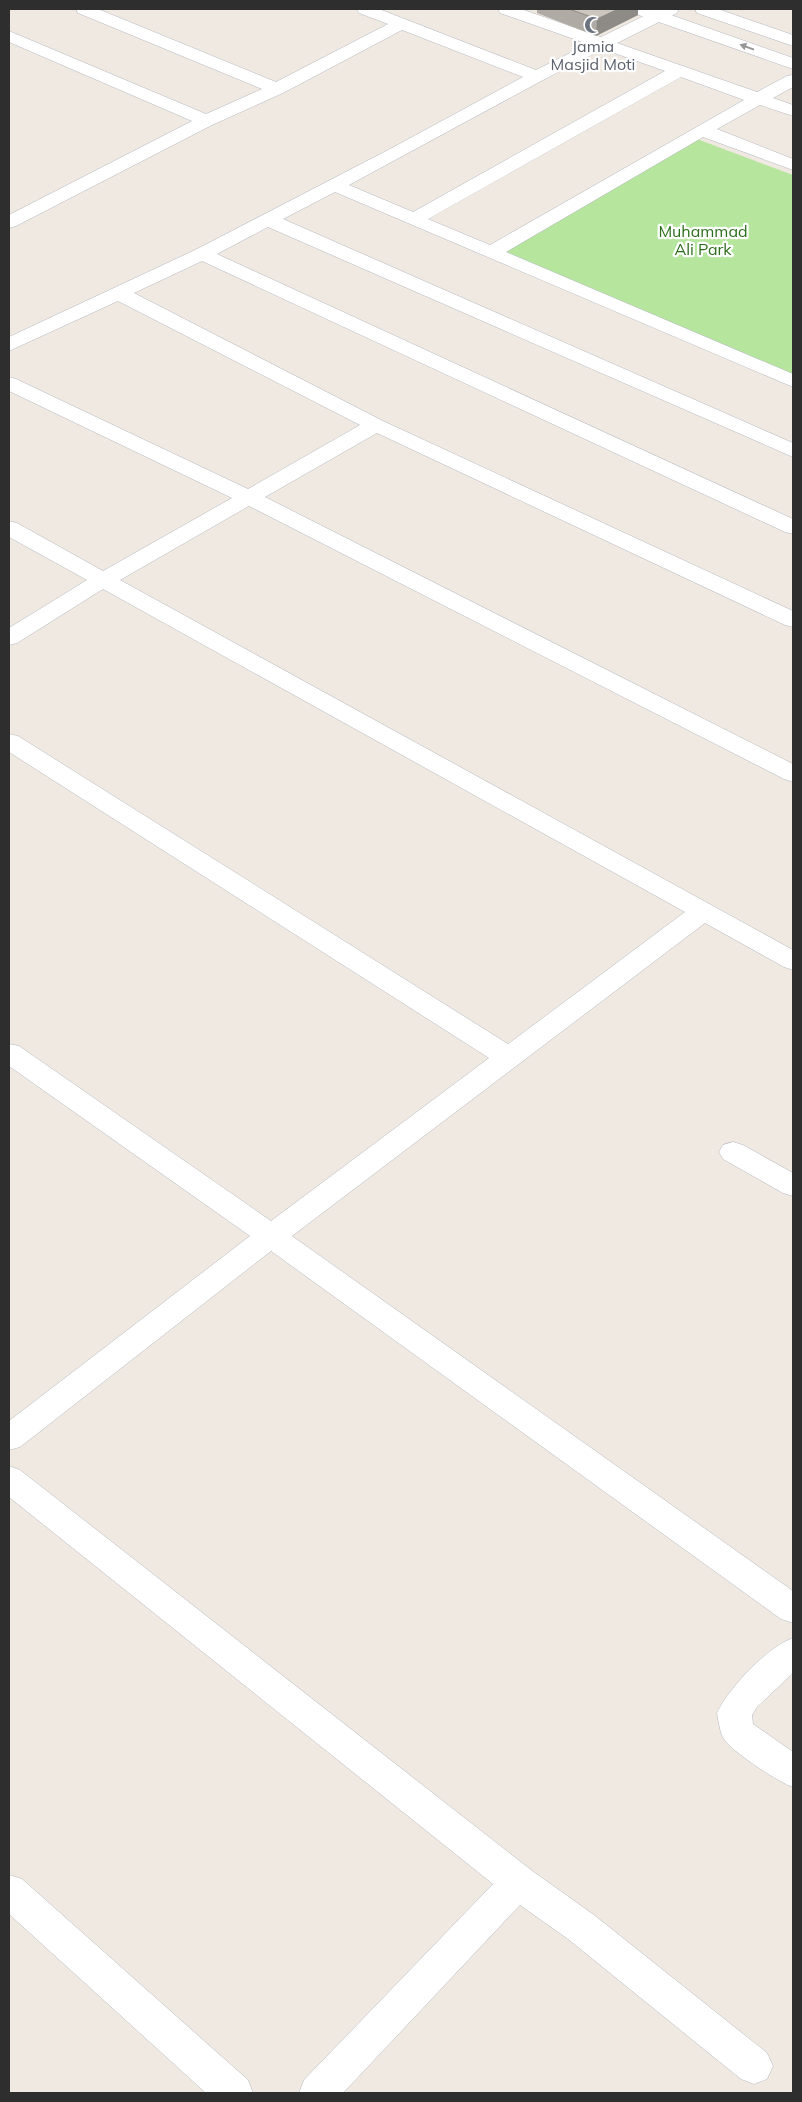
<svg xmlns="http://www.w3.org/2000/svg" width="802" height="2102" viewBox="0 0 802 2102" font-family="Mulish,sans-serif">
  <style>
    .green { fill: #b6e59e }
    .lines { fill: none; stroke-linecap: round; stroke-linejoin: round }
    .street-casing { stroke: #b4b7c1; stroke-width: 1 }
    .secondary-casing { stroke: #b4b7c1; stroke-width: 1 }
    .street { fill: #fff; fill-rule: evenodd }
    .secondary { fill: #fff; fill-rule: evenodd }
    .wall { fill: #afaba4 }
    .shaded-wall { fill: #8e8b86 }
    .building { fill: #cbc7bf; stroke: #8e8b86 }
    .oneway { fill: #969696 }
    .labels { text-anchor: middle; dominant-baseline: central; stroke-width: 4.5; stroke-linejoin: round; paint-order: stroke }
    .far-worship-label { font-size: 16px; fill: #5b616d; stroke: #fff }
    .far-park-label { font-size: 16px; fill: #2c6e1b; stroke: #fff }
  </style>
  <rect width="100%" height="100%" fill="#efe9e1"/>
  <!-- green -->
  <path class="green" d="M 697,139 L 793,175 L 793,374 L 500,254 Z"/>
  <g class="lines">
    <!-- street casing -->
    <g class="street-casing">
      <path id="street" d="M 76,9 L 98,9 L 276,82 L 388,24 L 359,13 L 357,9 L 379,9 L 536,70 L 588,44 L 500,13 L 498,9 L 521,9 L 601,37 L 658,9 L 679,9 L 677,13 L 617,43 L 757,92 L 787,76 L 793,75 L 793,87 L 773,98 L 793,105 L 793,116 L 760,105 L 717,129 L 793,159 L 793,170 L 703,137 L 506,252 L 793,374 L 793,387 L 335,192 L 283,219 L 793,443 L 793,457 L 268,227 L 217,254 L 793,519 L 793,534 L 785,532 L 202,261 L 134,293 L 383,421 L 793,611 L 793,627 L 785,625 L 377,433 L 265,497 L 793,764 L 793,782 L 784,779 L 249,506 L 120,580 L 793,950 L 793,970 L 784,967 L 705,923 L 292,1236 L 793,1591 L 793,1623 L 781,1619 L 271,1251 L 20,1447 L 9,1450 L 9,1421 L 250,1236 L 9,1066 L 9,1044 L 19,1046 L 271,1221 L 489,1058 L 9,752 L 9,734 L 18,736 L 508,1044 L 685,912 L 103,589 L 17,643 L 9,645 L 9,628 L 87,580 L 9,537 L 9,521 L 17,523 L 103,571 L 232,498 L 9,391 L 9,377 L 16,379 L 248,489 L 360,425 L 118,301 L 9,351 L 9,337 L 195,250 L 390,149 L 523,77 L 402,30 L 283,93 L 212,125 L 16,226 L 9,228 L 9,215 L 192,121 L 9,42 L 9,31 L 206,114 L 262,89 L 78,13 ZM 603,49 L 665,71 L 413,212 L 349,185 L 543,80 ZM 681,77 L 744,100 L 490,245 L 428,219 Z
        M 733,1142 L 743,1145 L 793,1173 L 793,1196 L 783,1193 L 723,1159 L 719,1152 L 723,1145 Z
        M 9,1466 L 20,1470 L 531,1870 L 594,1915 L 767,2053 L 773,2066 L 767,2079 L 754,2084 L 741,2079 L 568,1939 L 520,1905 L 343,2093 L 299,2093 L 304,2080 L 493,1884 L 9,1497 Z
        M 793,1638 L 793,1673 L 757,1707 L 752,1715 L 753,1724 L 793,1752 L 793,1787 C 778,1782 738,1755 727,1743 C 720,1736 719,1723 717,1713 C 729,1688 767,1647 793,1638 Z
        M 9,1875 L 22,1879 L 248,2080 L 253,2093 L 206,2093 L 9,1914 Z"/>
    </g>
    <!-- secondary casing -->
    <g class="secondary-casing">
      <path id="secondary" d="M 631,9 L 654,9 L 793,58 L 793,69 L 633,13 Z
        M 695,9 L 718,9 L 793,35 L 793,46 L 697,13 Z"/>
    </g>
    <!-- street -->
    <use href="#street" class="street"/>
    <!-- secondary -->
    <use href="#secondary" class="secondary"/>
  </g>
  <!-- wall -->
  <path class="wall" d="M 537,9 L 638,9 L 638,15 L 596,36 L 537,13 Z"/>
  <!-- shaded-wall -->
  <path class="shaded-wall" d="M 618,9 L 638,9 L 638,15 L 596,36 L 597,19 Z"/>
  <!-- building -->
  <path class="building" d="M 569,9 L 618,9 L 597,19 Z"/>
  <!-- one-way arrows -->
  <defs><path id="oneway-solid" d="M-6-.8H1V-3.2L6.5 0L1 3.2V.8H-6Z" transform="scale(1.25)"/></defs>
  <use class="oneway" href="#oneway-solid" transform="translate(747 47) rotate(-160)"/>
  <!-- icons -->
  <defs>
    <g id="mosque-bare" transform="scale(1.35)"><path d="M3.5-4.9A6 6 0 1 0 3.5 4.9A5 5 0 1 1 3.5-4.9Z" fill="#6b7280" stroke="#fff" stroke-width="2.5" paint-order="stroke"/></g>
  </defs>
  <g fill-rule="evenodd">
    <use href="#mosque-bare" x="593" y="25"/>
  </g>
  <g class="labels">
    <!-- far-worship labels -->
    <g class="far-worship-label">
      <text x="593" y="46">Jamia<tspan x="593" dy="18">Masjid Moti</tspan></text>
    </g>
    <!-- far-park labels -->
    <g class="far-park-label">
      <text x="703" y="231">Muhammad<tspan x="703" dy="18">Ali Park</tspan></text>
    </g>
  </g>
  <!-- border -->
  <rect width="802" height="2102" fill="none" stroke="#2e2e2e" stroke-width="20"/>
</svg>
